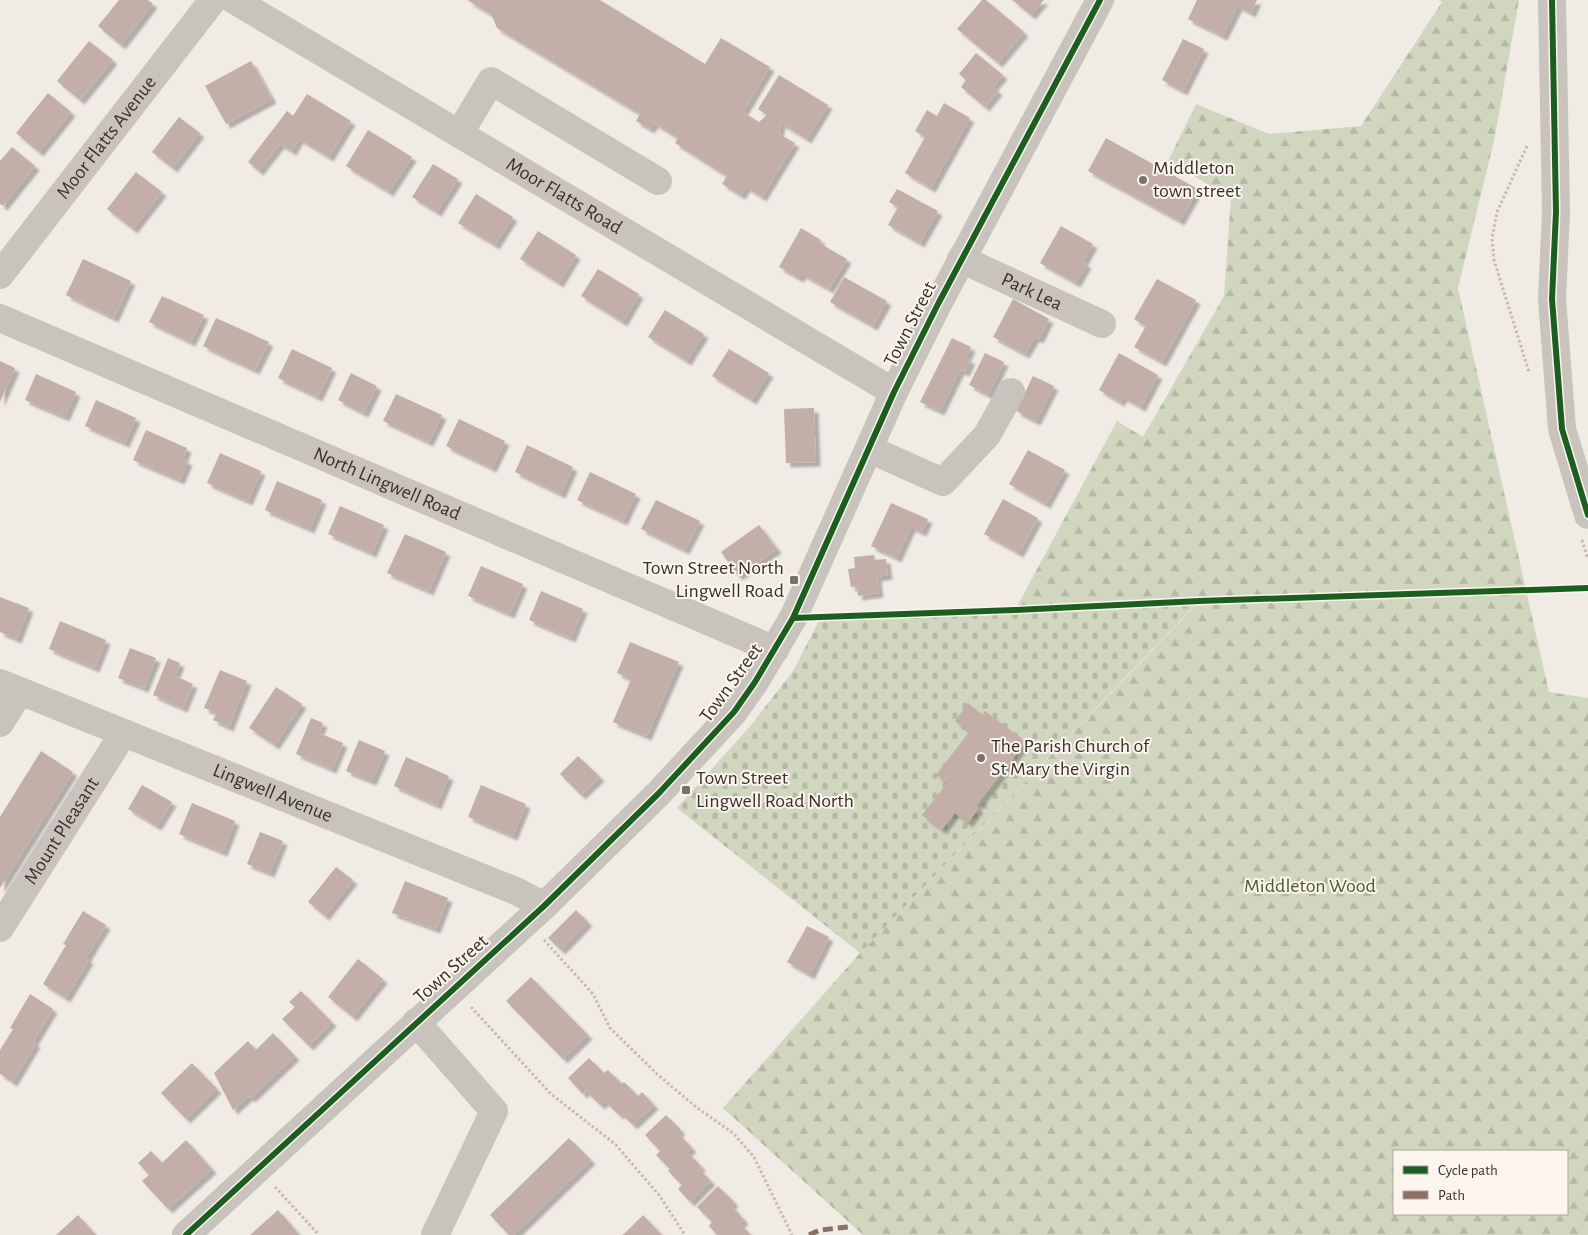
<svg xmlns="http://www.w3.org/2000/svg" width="1588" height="1235" viewBox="0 0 1588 1235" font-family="'Alegreya Sans',sans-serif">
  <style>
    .forest { fill: url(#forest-firs); fill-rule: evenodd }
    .cemetery { fill: url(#cemetery-stones) }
    .building { fill: #c3afa7; filter: url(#shadow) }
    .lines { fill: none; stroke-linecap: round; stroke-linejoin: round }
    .path { stroke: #c2bbb6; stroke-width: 3; stroke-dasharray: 2.5 2.5; stroke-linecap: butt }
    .minor { stroke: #c9c3be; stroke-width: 28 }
    .quiet { stroke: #8d6e63; stroke-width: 5; stroke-dasharray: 10 5; stroke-linecap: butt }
    .cycleway-casing { stroke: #fbf5ee; stroke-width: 9 }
    .cycleway { stroke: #1b5e20; stroke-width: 6 }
    .poi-dot { fill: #7a716c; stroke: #fbf5ee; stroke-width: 2 }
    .labels { text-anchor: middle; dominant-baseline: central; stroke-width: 4; stroke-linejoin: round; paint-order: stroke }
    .street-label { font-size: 20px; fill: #3b302b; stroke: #fbf5ee }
    .poi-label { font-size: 20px; fill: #3b302b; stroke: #fbf5ee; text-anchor: start }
    .park-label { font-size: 20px; fill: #4a5a2e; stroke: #fbf5ee }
  </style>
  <defs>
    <pattern id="forest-firs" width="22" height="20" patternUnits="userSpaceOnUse" patternTransform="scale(1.25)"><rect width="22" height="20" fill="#d1d6bf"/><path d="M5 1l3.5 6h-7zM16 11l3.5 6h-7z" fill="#b4b8a4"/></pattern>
    <pattern id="cemetery-stones" width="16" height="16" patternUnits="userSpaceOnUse" patternTransform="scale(1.25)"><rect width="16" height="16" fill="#d1d6bf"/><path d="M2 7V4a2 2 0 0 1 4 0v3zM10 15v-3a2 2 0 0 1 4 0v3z" fill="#b4b8a4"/></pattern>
    <filter id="shadow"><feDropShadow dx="4.5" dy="4.5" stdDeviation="1" flood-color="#0004"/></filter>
  </defs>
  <rect width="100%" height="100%" fill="#f0ebe5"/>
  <!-- forest -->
  <path class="forest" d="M 1439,0 L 1519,0 L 1494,141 L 1458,288 L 1549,692 L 1588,698 L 1588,1235 L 863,1235 L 723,1108 L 860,953 L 1199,602 L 1015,610 L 1117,421 L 1143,437 L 1224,296 L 1231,198 L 1168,161 L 1196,104 L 1269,134 L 1361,126 L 1442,2 ZM 1394,1151 L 1567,1151 L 1567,1214 L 1394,1214 Z"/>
  <!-- cemetery -->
  <path class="cemetery" d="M 1199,601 L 860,953 L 677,808 L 752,724 L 793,671 L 821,617 L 1015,610 Z"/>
  <!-- building -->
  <path class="building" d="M 119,0 L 148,0 L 153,4 L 121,45 L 98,26 Z
    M 467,0 L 600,0 L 705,64 L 721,38 L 770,67 L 743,112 L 759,122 L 767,115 L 758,109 L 779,75 L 828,105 L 807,139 L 781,123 L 779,134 L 795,143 L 762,197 L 746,187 L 741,195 L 722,184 L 727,176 L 675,143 L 678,138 L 654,123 L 650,129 L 636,121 L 640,114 L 497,28 L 491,14 Z
    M 982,0 L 986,0 L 1024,32 L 998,63 L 957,29 Z
    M 1012,0 L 1044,0 L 1031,15 Z
    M 1197,0 L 1257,0 L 1251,13 L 1238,6 L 1223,36 L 1188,19 Z
    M 1183,39 L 1204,49 L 1183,91 L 1162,80 Z
    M 89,41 L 113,60 L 80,100 L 57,81 Z
    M 976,53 L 1003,75 L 993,87 L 998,91 L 985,107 L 961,87 L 966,80 L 959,74 Z
    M 251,61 L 272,99 L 226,124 L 205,86 Z
    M 48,93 L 71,112 L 39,152 L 16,133 Z
    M 307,94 L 351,121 L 329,157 L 299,139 L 292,151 L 280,144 L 259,171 L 248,162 L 287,111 L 293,116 Z
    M 944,103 L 970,118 L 931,188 L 905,173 L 925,137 L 915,131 L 927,110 L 937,116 Z
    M 179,117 L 200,133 L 173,168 L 152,152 Z
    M 368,130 L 412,157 L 389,192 L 346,166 Z
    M 1106,138 L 1198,189 L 1180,221 L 1088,171 Z
    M 12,147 L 35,166 L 3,206 L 0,204 L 0,161 Z
    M 433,164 L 458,179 L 437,212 L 412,197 Z
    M 136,172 L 162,192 L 133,229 L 107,209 Z
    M 897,189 L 938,211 L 920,243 L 888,225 L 898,207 L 889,202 Z
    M 476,194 L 513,217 L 495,245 L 458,223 Z
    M 1061,226 L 1093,244 L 1083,262 L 1087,264 L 1076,283 L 1040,263 Z
    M 801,228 L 821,240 L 819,243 L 847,259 L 829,289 L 802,274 L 799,278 L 779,267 Z
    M 538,231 L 576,255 L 559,283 L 520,259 Z
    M 83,259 L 131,281 L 114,318 L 66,295 Z
    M 598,269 L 639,294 L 623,322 L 581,296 Z
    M 844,277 L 887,301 L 873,326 L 830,302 Z
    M 1157,279 L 1196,300 L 1162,362 L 1134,347 L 1146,326 L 1134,319 Z
    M 162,296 L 204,315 L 191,342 L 149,322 Z
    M 1013,299 L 1049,319 L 1039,339 L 1035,337 L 1025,354 L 993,337 Z
    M 665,310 L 704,334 L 687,361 L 648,337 Z
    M 216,318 L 269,342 L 255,370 L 203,346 Z
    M 952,338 L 971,347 L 966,358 L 971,360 L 965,372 L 960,370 L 940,411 L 920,402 Z
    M 292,349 L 332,368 L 318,397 L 278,378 Z
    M 729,349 L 769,373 L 752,400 L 712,376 Z
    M 985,353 L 1004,362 L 988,395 L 969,385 Z
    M 1119,353 L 1158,375 L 1141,407 L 1123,397 L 1120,402 L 1099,390 Z
    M 0,361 L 15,368 L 0,402 Z
    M 351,373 L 377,386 L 364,413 L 338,400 Z
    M 36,374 L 76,392 L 65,417 L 25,400 Z
    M 1033,376 L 1054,386 L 1036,421 L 1016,411 Z
    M 396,394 L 442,415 L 429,442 L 383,421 Z
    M 96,400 L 136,418 L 125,443 L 85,426 Z
    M 814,408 L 816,462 L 786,463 L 784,409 Z
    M 459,419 L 505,441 L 492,468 L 446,446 Z
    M 146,430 L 187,448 L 183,459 L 188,461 L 180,480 L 133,460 Z
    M 527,445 L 573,467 L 561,494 L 515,472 Z
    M 1028,450 L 1065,470 L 1046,504 L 1009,484 Z
    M 220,453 L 261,471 L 248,501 L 207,483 Z
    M 590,472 L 636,494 L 623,521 L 577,500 Z
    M 277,481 L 322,500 L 310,529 L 265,510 Z
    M 1003,499 L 1038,518 L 1019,553 L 984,534 Z
    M 656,500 L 700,521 L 685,550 L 641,529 Z
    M 891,503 L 928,519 L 922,532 L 911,527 L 897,558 L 871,546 Z
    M 340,506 L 384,525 L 372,553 L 328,534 Z
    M 759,525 L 777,549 L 738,576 L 721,552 Z
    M 405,534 L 446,552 L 429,591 L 387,573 Z
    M 874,555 L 875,560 L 886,559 L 888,575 L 877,577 L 879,593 L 858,596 L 857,586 L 851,587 L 848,569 L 855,568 L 854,557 Z
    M 481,566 L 523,584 L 510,614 L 468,596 Z
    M 541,591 L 583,609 L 571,638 L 529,620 Z
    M 0,597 L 29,608 L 17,639 L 0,632 Z
    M 60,621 L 106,640 L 95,668 L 49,649 Z
    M 630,642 L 679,662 L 647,736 L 613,722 L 631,679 L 617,673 Z
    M 130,648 L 156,658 L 144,688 L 118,678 Z
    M 168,658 L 180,663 L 175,676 L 193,684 L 183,708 L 153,695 Z
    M 220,670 L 247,681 L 229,727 L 213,720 L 217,713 L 204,708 Z
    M 276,687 L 302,704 L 275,745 L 249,728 Z
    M 968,703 L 982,715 L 985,711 L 1026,742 L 976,806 L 979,808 L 968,823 L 955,813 L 942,830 L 922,815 L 947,783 L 936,775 L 969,732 L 955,721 Z
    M 311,718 L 323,723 L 319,733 L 343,743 L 332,769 L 296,754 Z
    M 359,740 L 385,751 L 372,781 L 346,771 Z
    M 41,751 L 73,772 L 0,888 L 0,817 Z
    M 578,756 L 600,777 L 581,795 L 560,774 Z
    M 406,757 L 449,776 L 437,805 L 394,786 Z
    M 142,785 L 172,802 L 157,826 L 128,809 Z
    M 481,785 L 526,804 L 513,836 L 468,817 Z
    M 192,803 L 235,821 L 223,852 L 179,834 Z
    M 260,832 L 283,841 L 270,873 L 247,864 Z
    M 336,867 L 353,880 L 325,916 L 308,902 Z
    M 405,881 L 448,898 L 436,929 L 392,913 Z
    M 576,910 L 588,922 L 561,950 L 548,938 Z
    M 83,911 L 106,925 L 86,958 L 89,960 L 66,998 L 43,984 L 66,945 L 63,944 Z
    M 807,926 L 829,937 L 810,975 L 787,962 Z
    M 358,959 L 383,979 L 353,1017 L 328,997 Z
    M 531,977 L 588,1035 L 563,1059 L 506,1001 Z
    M 301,991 L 332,1022 L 309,1046 L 282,1019 L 295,1007 L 289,1002 Z
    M 30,994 L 53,1009 L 33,1042 L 36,1043 L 13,1082 L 0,1074 L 0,1050 L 13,1029 L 10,1028 Z
    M 273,1033 L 295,1056 L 251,1098 L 249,1096 L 233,1110 L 214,1073 L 248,1041 L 256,1050 Z
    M 589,1058 L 604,1073 L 608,1070 L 622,1084 L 624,1082 L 638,1096 L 642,1092 L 654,1105 L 633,1125 L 621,1113 L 619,1115 L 605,1101 L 600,1105 L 586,1091 L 583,1094 L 568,1078 Z
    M 192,1063 L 217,1089 L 186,1119 L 161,1093 Z
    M 666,1115 L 681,1130 L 678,1133 L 692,1148 L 687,1152 L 701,1166 L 699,1169 L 711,1181 L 690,1202 L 678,1189 L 682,1185 L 668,1171 L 670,1169 L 656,1155 L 660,1151 L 645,1135 Z
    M 569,1138 L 591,1160 L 514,1235 L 509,1235 L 490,1215 Z
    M 186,1140 L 212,1169 L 168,1209 L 142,1181 L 149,1175 L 138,1163 L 151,1151 L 162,1163 Z
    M 718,1186 L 734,1202 L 731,1205 L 744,1220 L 740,1224 L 751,1235 L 717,1235 L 709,1226 L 712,1222 L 697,1207 Z
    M 278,1210 L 297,1232 L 293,1235 L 250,1235 Z
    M 78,1215 L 96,1235 L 56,1235 Z
    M 643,1215 L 662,1235 L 622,1235 L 625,1233 Z"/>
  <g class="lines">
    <!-- path -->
    <path class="path" d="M 1527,146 L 1497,212 L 1492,238 L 1494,260 L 1529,372
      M 1582,540 L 1588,559
      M 544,940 L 593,994 L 610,1028 L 657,1074 L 696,1107 L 733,1133 L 754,1157 L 792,1235
      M 471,1007 L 551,1094 L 615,1144 L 659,1195 L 685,1235
      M 275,1187 L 319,1235"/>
    <!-- minor -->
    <g class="minor">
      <path id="s1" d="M 234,0 L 894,392"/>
      <path d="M 1552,0 L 1556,212 L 1552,299 L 1562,429 L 1588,515"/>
      <path d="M 459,134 L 491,81 L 658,181"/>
      <path id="s2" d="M 961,259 L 1102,324"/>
      <path id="s3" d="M 0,275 L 213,0"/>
      <path id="s4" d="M 0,318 L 775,650"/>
      <path d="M 869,449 L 943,482 L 987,435 L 1011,392"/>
      <path id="s5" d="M 0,683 L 518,892 L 544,906"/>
      <path d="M 0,723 L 20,691"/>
      <path id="s6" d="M 0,928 L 123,734"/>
      <path d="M 416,1022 L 494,1111 L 435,1235"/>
      <path d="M 186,1235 L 544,906 L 659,793 L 734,712 L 755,682 L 793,618 L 894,392 L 938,304 L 1100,0"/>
    </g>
    <!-- quiet -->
    <path class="quiet" d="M 809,1235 L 820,1230 L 848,1227"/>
    <!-- cycleway casing -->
    <g class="cycleway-casing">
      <path id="cycleway" d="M 1552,0 L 1556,212 L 1552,299 L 1562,429 L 1588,515
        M 793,618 L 1015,610 L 1199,601 L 1588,588
        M 186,1235 L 544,906 L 659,793 L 734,712 L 755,682 L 793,618 L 894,392 L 938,304 L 1100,0"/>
    </g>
    <!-- cycleway -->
    <use href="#cycleway" class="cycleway"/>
  </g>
  <!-- markers -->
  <g class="poi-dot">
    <circle cx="1143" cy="180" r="5"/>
    <rect x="789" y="575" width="10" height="10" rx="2.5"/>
    <circle cx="981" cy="758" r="5"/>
    <rect x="681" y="785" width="10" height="10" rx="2.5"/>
  </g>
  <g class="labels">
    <!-- street labels -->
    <g class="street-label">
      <text stroke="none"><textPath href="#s3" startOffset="174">Moor Flatts Avenue</textPath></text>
      <text stroke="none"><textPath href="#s1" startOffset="384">Moor Flatts Road</textPath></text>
      <text stroke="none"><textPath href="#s2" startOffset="78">Park Lea</textPath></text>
      <text transform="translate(910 324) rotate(-63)">Town Street</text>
      <text stroke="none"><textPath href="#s4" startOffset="421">North Lingwell Road</textPath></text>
      <text transform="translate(731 683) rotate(-54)">Town Street</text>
      <text stroke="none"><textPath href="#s5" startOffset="294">Lingwell Avenue</textPath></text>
      <text stroke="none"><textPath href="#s6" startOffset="115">Mount Pleasant</textPath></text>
      <text transform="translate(451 969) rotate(-42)">Town Street</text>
    </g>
    <!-- poi labels -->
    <g class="poi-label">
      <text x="1153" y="168">Middleton<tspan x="1153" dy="23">town street</tspan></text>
      <text x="784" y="568" text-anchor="end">Town Street North<tspan x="784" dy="23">Lingwell Road</tspan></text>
      <text x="991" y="746">The Parish Church of<tspan x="991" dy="23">St Mary the Virgin</tspan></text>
      <text x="696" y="778">Town Street<tspan x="696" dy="23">Lingwell Road North</tspan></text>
    </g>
    <!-- park labels -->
    <g class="park-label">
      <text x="1310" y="886">Middleton Wood</text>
    </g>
  </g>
  <!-- legend -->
  <rect x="1393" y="1150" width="175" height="65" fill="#fbf5ee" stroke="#aea6a0"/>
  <rect x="1403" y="1166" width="25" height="8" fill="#1b5e20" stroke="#aea6a0"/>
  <text x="1438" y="1175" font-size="15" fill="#3b302b">Cycle path</text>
  <rect x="1403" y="1191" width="25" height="8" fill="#8d6e63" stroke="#aea6a0"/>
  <text x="1438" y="1200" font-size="15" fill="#3b302b">Path</text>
</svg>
